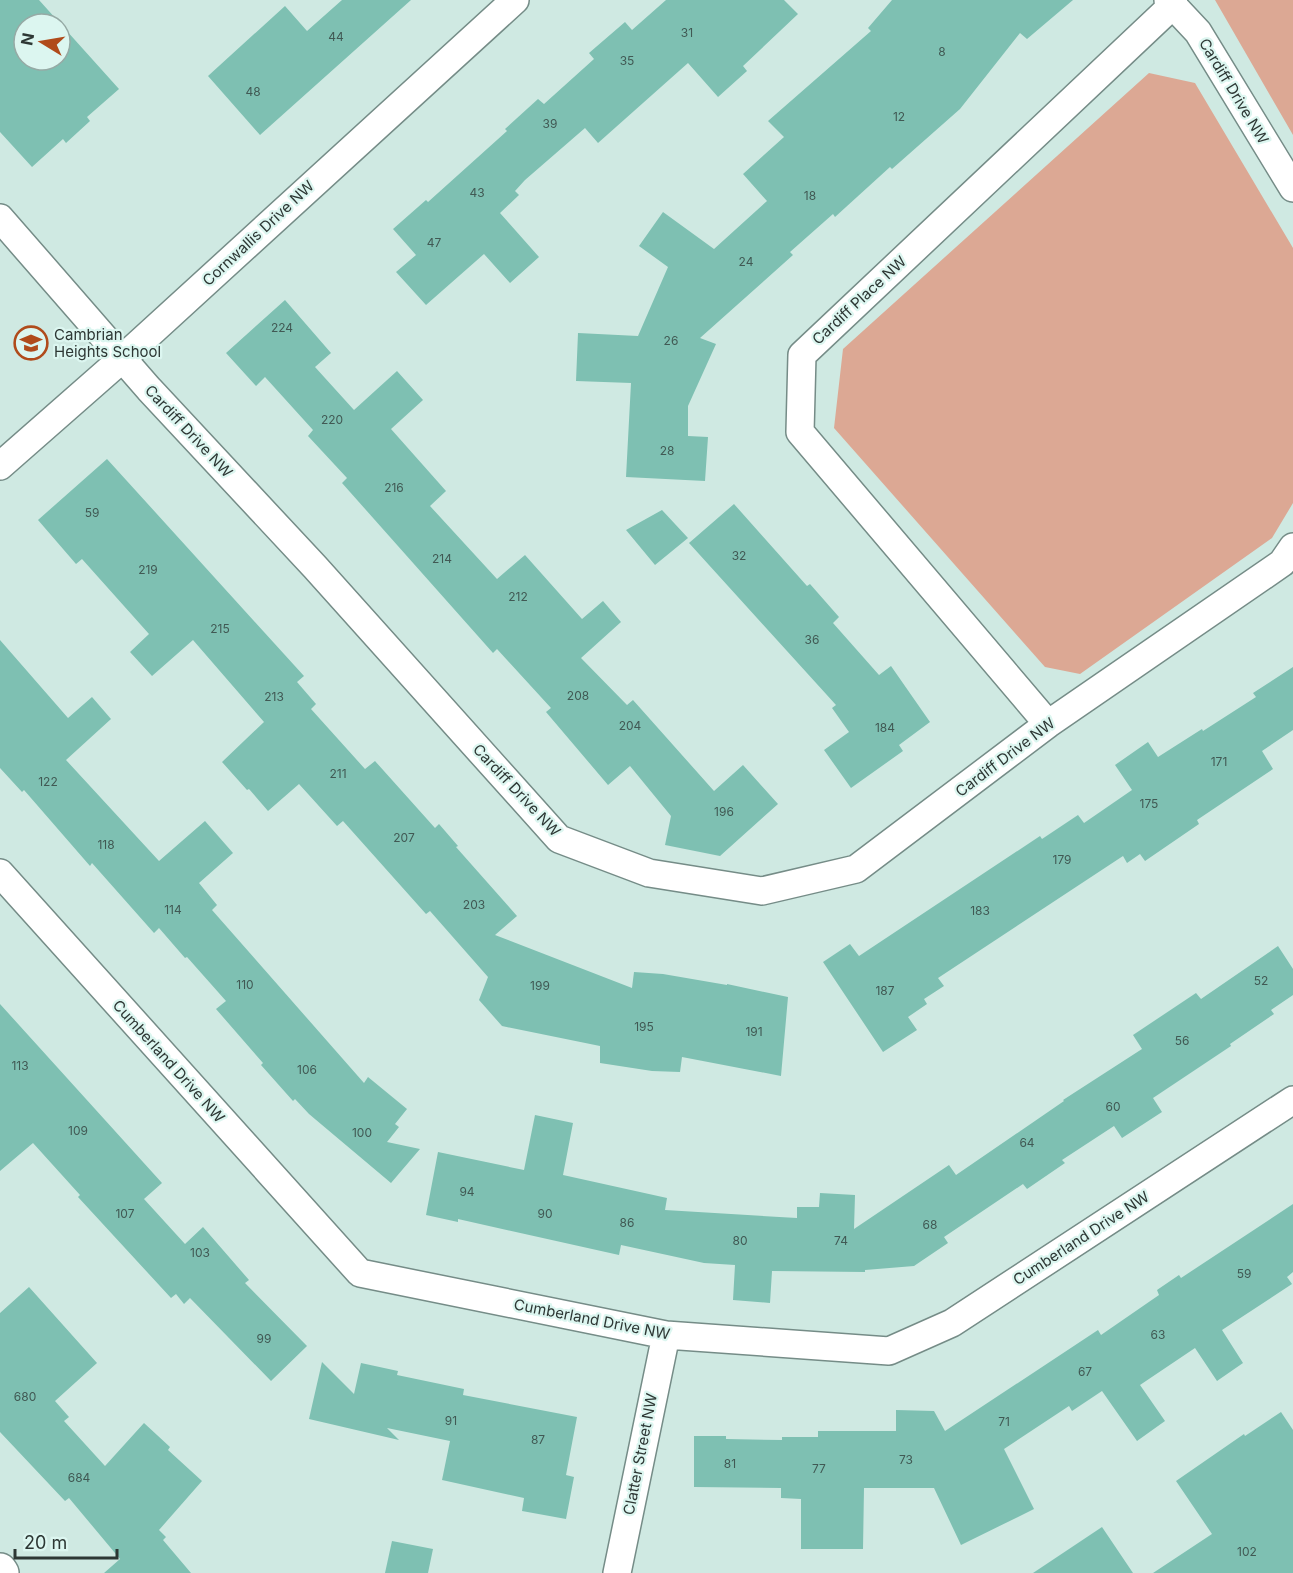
<svg xmlns="http://www.w3.org/2000/svg" width="1293" height="1573" viewBox="0 0 1293 1573" font-family="Inter,sans-serif">
  <style>
    .green { fill: #dca894 }
    .building { fill: #7ec0b2; fill-rule: evenodd }
    .lines { fill: none; stroke-linecap: round; stroke-linejoin: round }
    .street-casing { stroke: #758c87; stroke-width: 30 }
    .secondary-casing { stroke: #758c87; stroke-width: 36 }
    .street { stroke: #fff; stroke-width: 27 }
    .secondary { stroke: #fff; stroke-width: 33 }
    .labels { text-anchor: middle; dominant-baseline: central; stroke-width: 4.5; stroke-linejoin: round; paint-order: stroke }
    .number-label { font-size: 12px; fill: #415954 }
    .street-label { font-size: 15px; fill: #2d3734; stroke: #dcf6f0 }
    .poi-label { font-size: 15px; fill: #2d3734; stroke: #dcf6f0; text-anchor: start }
  </style>
  <rect width="100%" height="100%" fill="#cfe9e2"/>
  <!-- green -->
  <path class="green" d="M 1215,0 L 1293,0 L 1293,135 Z
    M 1149,73 L 1195,83 L 1293,248 L 1293,503 L 1272,538 L 1080,674 L 1045,667 L 834,428 L 843,349 Z"/>
  <!-- building -->
  <path class="building" d="M 0,0 L 39,0 L 119,89 L 87,117 L 90,121 L 66,143 L 63,139 L 32,167 L 0,132 ZM 24,24 L 60,24 L 60,60 L 24,60 Z
    M 342,0 L 411,0 L 260,135 L 208,76 L 285,6 L 307,31 Z
    M 666,0 L 784,0 L 798,14 L 743,66 L 747,71 L 718,97 L 688,63 L 598,143 L 585,128 L 525,180 L 515,191 L 519,195 L 500,213 L 539,257 L 510,283 L 484,254 L 426,305 L 396,272 L 416,255 L 393,229 L 426,200 L 428,202 L 507,131 L 505,129 L 538,99 L 544,104 L 594,59 L 589,53 L 625,22 L 632,30 Z
    M 892,0 L 1073,0 L 1027,39 L 1020,33 L 960,109 L 892,169 L 890,167 L 835,217 L 833,214 L 790,252 L 793,255 L 700,338 L 716,344 L 688,406 L 688,436 L 708,437 L 705,481 L 626,477 L 631,383 L 576,381 L 578,333 L 638,336 L 668,267 L 639,246 L 663,212 L 714,249 L 767,201 L 743,174 L 784,137 L 768,121 L 871,31 L 868,28 Z
    M 285,300 L 331,353 L 315,367 L 354,410 L 397,371 L 423,400 L 391,429 L 446,491 L 430,506 L 497,579 L 525,555 L 582,619 L 603,601 L 621,622 L 581,658 L 627,705 L 633,700 L 714,791 L 743,765 L 778,804 L 720,856 L 665,845 L 671,816 L 630,766 L 608,785 L 546,712 L 551,708 L 497,649 L 493,653 L 342,483 L 347,478 L 308,436 L 313,430 L 265,377 L 256,386 L 226,353 Z
    M 107,459 L 304,676 L 297,682 L 316,704 L 311,709 L 365,769 L 375,761 L 435,828 L 439,824 L 458,846 L 456,847 L 517,916 L 495,935 L 632,988 L 634,972 L 663,974 L 727,985 L 727,984 L 788,997 L 781,1076 L 682,1057 L 680,1072 L 652,1071 L 600,1063 L 600,1046 L 502,1026 L 479,1000 L 488,977 L 430,911 L 426,914 L 343,821 L 337,826 L 299,784 L 268,811 L 249,789 L 247,790 L 222,762 L 264,722 L 193,640 L 152,676 L 130,652 L 149,634 L 82,559 L 76,564 L 38,520 Z
    M 734,504 L 807,586 L 810,584 L 839,617 L 833,623 L 879,675 L 891,666 L 930,722 L 899,745 L 903,751 L 851,788 L 824,750 L 849,732 L 832,708 L 836,705 L 689,543 Z
    M 662,510 L 688,538 L 655,565 L 626,530 Z
    M 0,640 L 68,718 L 92,697 L 111,719 L 66,760 L 159,861 L 205,821 L 233,853 L 199,883 L 217,905 L 212,910 L 364,1083 L 368,1077 L 407,1109 L 395,1124 L 399,1127 L 387,1142 L 420,1149 L 391,1183 L 309,1114 L 295,1099 L 293,1101 L 261,1065 L 263,1063 L 216,1009 L 226,1001 L 187,957 L 185,958 L 159,928 L 154,933 L 92,863 L 90,866 L 24,790 L 22,792 L 0,768 Z
    M 1293,667 L 1293,730 L 1262,751 L 1273,769 L 1197,820 L 1199,824 L 1145,861 L 1140,854 L 1127,863 L 1123,856 L 938,978 L 944,986 L 924,999 L 927,1004 L 908,1017 L 917,1030 L 883,1052 L 823,962 L 850,944 L 859,956 L 1040,836 L 1042,839 L 1078,815 L 1084,823 L 1132,790 L 1115,765 L 1148,742 L 1158,757 L 1202,729 L 1203,731 L 1256,697 L 1253,693 Z
    M 1278,946 L 1293,969 L 1293,995 L 1271,1010 L 1274,1014 L 1230,1044 L 1231,1046 L 1153,1098 L 1162,1112 L 1122,1138 L 1114,1126 L 1062,1160 L 1065,1163 L 1027,1189 L 1023,1184 L 944,1237 L 948,1243 L 914,1266 L 865,1270 L 865,1272 L 772,1271 L 770,1303 L 733,1300 L 735,1265 L 704,1263 L 621,1245 L 619,1255 L 458,1219 L 458,1222 L 426,1215 L 438,1152 L 524,1170 L 535,1115 L 573,1123 L 563,1175 L 667,1198 L 665,1210 L 797,1218 L 797,1207 L 819,1207 L 820,1193 L 855,1195 L 854,1229 L 949,1165 L 956,1175 L 1064,1101 L 1063,1100 L 1142,1049 L 1133,1035 L 1196,993 L 1201,999 Z
    M 0,1004 L 162,1183 L 144,1199 L 185,1244 L 203,1227 L 249,1280 L 245,1283 L 307,1346 L 271,1381 L 190,1298 L 184,1304 L 176,1294 L 171,1298 L 78,1197 L 80,1195 L 33,1143 L 0,1171 Z
    M 1293,1204 L 1293,1272 L 1287,1277 L 1292,1284 L 1222,1330 L 1243,1363 L 1217,1381 L 1195,1348 L 1140,1385 L 1165,1421 L 1137,1441 L 1102,1391 L 1072,1411 L 1069,1406 L 1004,1449 L 1034,1509 L 961,1545 L 934,1488 L 864,1488 L 863,1549 L 801,1549 L 801,1499 L 781,1498 L 781,1488 L 694,1487 L 694,1436 L 726,1436 L 726,1439 L 782,1440 L 782,1437 L 818,1437 L 818,1431 L 896,1431 L 896,1410 L 934,1411 L 945,1431 L 1098,1330 L 1101,1335 L 1159,1295 L 1157,1290 L 1179,1275 L 1181,1278 Z
    M 29,1287 L 97,1363 L 55,1401 L 69,1417 L 64,1421 L 105,1466 L 144,1423 L 170,1447 L 168,1450 L 202,1481 L 159,1530 L 166,1537 L 163,1540 L 191,1573 L 104,1573 L 120,1559 L 69,1498 L 65,1501 L 0,1432 L 0,1313 Z
    M 322,1362 L 354,1394 L 361,1363 L 398,1371 L 397,1375 L 464,1389 L 463,1395 L 577,1417 L 566,1475 L 574,1477 L 566,1519 L 522,1511 L 524,1498 L 442,1480 L 450,1441 L 387,1428 L 399,1440 L 309,1419 Z
    M 1281,1412 L 1293,1430 L 1293,1573 L 1153,1573 L 1212,1534 L 1176,1481 L 1244,1434 L 1245,1436 Z
    M 1102,1527 L 1133,1573 L 1033,1573 Z
    M 392,1541 L 433,1549 L 428,1573 L 385,1573 Z"/>
  <g class="lines">
    <!-- street casing -->
    <g class="street-casing">
      <path id="street" d="M 1168,0 L 1198,32 L 1293,188
        M 0,218 L 149,389 L 315,567 L 559,839 L 649,873 L 762,891 L 856,869 L 1048,724 L 1282,563 L 1293,547
        M 0,466 L 123,358 L 515,0
        M 1048,724 L 800,432 L 802,355 L 1174,4
        M 0,873 L 360,1273 L 666,1335 L 889,1351 L 952,1323 L 1293,1100
        M 617,1573 L 666,1335"/>
    </g>
    <!-- secondary casing -->
    <g class="secondary-casing">
      <path id="secondary" d="M 0,1570 L 2,1573"/>
    </g>
    <!-- street -->
    <use href="#street" class="street"/>
    <!-- secondary -->
    <use href="#secondary" class="secondary"/>
  </g>
  <!-- icons -->
  <defs>
    <g id="school-ring" transform="scale(1.725)"><circle r="9.5" fill="#dcf6f0" stroke="#b04b1b" stroke-width="1.5"/><path d="M0-5L7-2L0 1L-7-2ZM-4 1L0 2.5L4 1V4Q0 6-4 4Z" fill="#b04b1b"/></g>
  </defs>
  <g fill-rule="evenodd">
    <use href="#school-ring" x="31" y="343"/>
  </g>
  <g class="labels">
    <!-- number labels -->
    <g class="number-label">
      <text x="687" y="32">31</text>
      <text x="336" y="36">44</text>
      <text x="942" y="51">8</text>
      <text x="627" y="60">35</text>
      <text x="253" y="91">48</text>
      <text x="899" y="116">12</text>
      <text x="550" y="123">39</text>
      <text x="477" y="192">43</text>
      <text x="810" y="195">18</text>
      <text x="434" y="242">47</text>
      <text x="746" y="261">24</text>
      <text x="282" y="327">224</text>
      <text x="671" y="340">26</text>
      <text x="332" y="419">220</text>
      <text x="667" y="450">28</text>
      <text x="394" y="487">216</text>
      <text x="92" y="512">59</text>
      <text x="739" y="555">32</text>
      <text x="442" y="558">214</text>
      <text x="148" y="569">219</text>
      <text x="518" y="596">212</text>
      <text x="220" y="628">215</text>
      <text x="812" y="639">36</text>
      <text x="578" y="695">208</text>
      <text x="274" y="696">213</text>
      <text x="630" y="725">204</text>
      <text x="885" y="727">184</text>
      <text x="1219" y="761">171</text>
      <text x="338" y="773">211</text>
      <text x="48" y="781">122</text>
      <text x="1149" y="803">175</text>
      <text x="724" y="811">196</text>
      <text x="404" y="837">207</text>
      <text x="106" y="844">118</text>
      <text x="1062" y="859">179</text>
      <text x="474" y="904">203</text>
      <text x="173" y="909">114</text>
      <text x="980" y="910">183</text>
      <text x="1261" y="980">52</text>
      <text x="245" y="984">110</text>
      <text x="540" y="985">199</text>
      <text x="885" y="990">187</text>
      <text x="644" y="1026">195</text>
      <text x="754" y="1031">191</text>
      <text x="1182" y="1040">56</text>
      <text x="20" y="1065">113</text>
      <text x="307" y="1069">106</text>
      <text x="1113" y="1106">60</text>
      <text x="78" y="1130">109</text>
      <text x="362" y="1132">100</text>
      <text x="1027" y="1142">64</text>
      <text x="467" y="1191">94</text>
      <text x="125" y="1213">107</text>
      <text x="545" y="1213">90</text>
      <text x="627" y="1222">86</text>
      <text x="930" y="1224">68</text>
      <text x="740" y="1240">80</text>
      <text x="841" y="1240">74</text>
      <text x="200" y="1252">103</text>
      <text x="1244" y="1273">59</text>
      <text x="1158" y="1334">63</text>
      <text x="264" y="1338">99</text>
      <text x="1085" y="1371">67</text>
      <text x="25" y="1396">680</text>
      <text x="451" y="1420">91</text>
      <text x="1004" y="1421">71</text>
      <text x="538" y="1439">87</text>
      <text x="906" y="1459">73</text>
      <text x="730" y="1463">81</text>
      <text x="819" y="1468">77</text>
      <text x="79" y="1477">684</text>
      <text x="1247" y="1551">102</text>
    </g>
    <!-- street labels -->
    <g class="street-label">
      <text transform="translate(1234 91) rotate(59)">Cardiff Drive NW</text>
      <text transform="translate(258 233) rotate(-43)">Cornwallis Drive NW</text>
      <text transform="translate(859 300) rotate(-43)">Cardiff Place NW</text>
      <text transform="translate(189 431) rotate(47)">Cardiff Drive NW</text>
      <text transform="translate(1005 757) rotate(-37)">Cardiff Drive NW</text>
      <text transform="translate(517 790) rotate(47)">Cardiff Drive NW</text>
      <text transform="translate(169 1061) rotate(48)">Cumberland Drive NW</text>
      <text transform="translate(1081 1238) rotate(-33)">Cumberland Drive NW</text>
      <text transform="translate(592 1319) rotate(11)">Cumberland Drive NW</text>
      <text transform="translate(640 1454) rotate(-79)">Clatter Street NW</text>
    </g>
    <!-- poi labels -->
    <g class="poi-label">
      <text x="54" y="334">Cambrian<tspan x="54" dy="17">Heights School</tspan></text>
    </g>
  </g>
  <!-- north arrow -->
  <g transform="translate(42 42) rotate(281)"><circle r="28" fill="#dcf6f0" stroke="#96aaa5" stroke-width="1.5"/>
  <path d="M0-4.5L10 22L0 15L-10 22Z" fill="#b04b1b"/>
  <text y="-9" font-size="16" font-weight="bold" text-anchor="middle" fill="#2d3734">N</text>
  </g>
  <!-- scale -->
  <path d="M15 1549v9h102v-9" fill="none" stroke="#2d3734" stroke-width="3"/>
  <text x="24" y="1549" font-size="18" fill="#2d3734" stroke="#dcf6f0" stroke-width="4.5" paint-order="stroke">20 m</text>
</svg>
